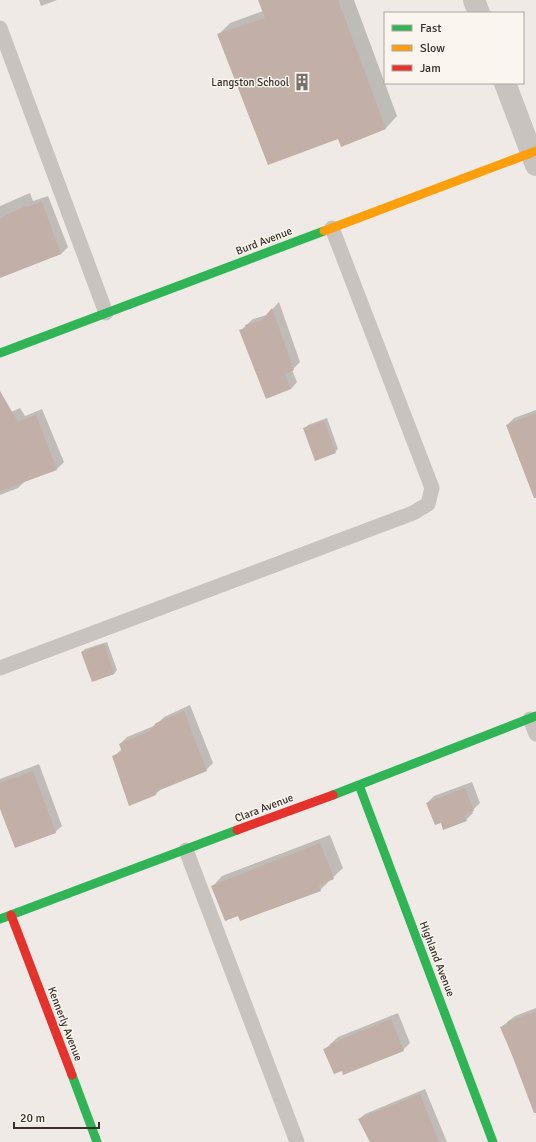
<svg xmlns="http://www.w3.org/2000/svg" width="536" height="1142" viewBox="0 0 536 1142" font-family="Signika,sans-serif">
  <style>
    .shadow { fill: #0003 }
    .building { fill: #c2afa7 }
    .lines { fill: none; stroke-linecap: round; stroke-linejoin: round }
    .lane { stroke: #c8c3be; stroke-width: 15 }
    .street { stroke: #c8c3be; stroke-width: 22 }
    .fast { stroke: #30b455; stroke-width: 9 }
    .slow { stroke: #ff9f0a; stroke-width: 9 }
    .jam { stroke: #e5322d; stroke-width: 9 }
    .labels { text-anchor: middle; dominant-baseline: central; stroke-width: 3; stroke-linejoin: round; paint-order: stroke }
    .poi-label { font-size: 11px; fill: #3a302b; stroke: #faf5ee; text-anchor: end }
    .street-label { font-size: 11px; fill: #3a302b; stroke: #faf5ee }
  </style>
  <rect width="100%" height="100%" fill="#efeae5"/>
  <!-- shadow -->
  <path class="shadow" d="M 39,0 L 57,0 L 41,6 Z
    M 259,0 L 354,0 L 397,116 L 386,128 L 342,145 L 338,138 L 218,35 L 230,23 L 263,11 Z
    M 30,193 L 33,201 L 48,196 L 68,247 L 61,254 L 0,277 L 0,206 Z
    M 279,302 L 300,362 L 292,370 L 297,382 L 291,389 L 240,331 L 253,319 L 267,315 Z
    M 20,408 L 25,416 L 42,409 L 64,462 L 57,469 L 25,481 L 18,488 L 0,495 L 0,417 Z
    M 536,410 L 536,465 L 507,425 L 514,418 Z
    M 327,418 L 338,449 L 335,452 L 304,429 L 308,425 Z
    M 107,642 L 117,670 L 114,674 L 93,680 L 82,652 L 85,649 Z
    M 190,705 L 213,763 L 206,770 L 162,788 L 156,794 L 129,804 L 113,757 L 122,749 L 120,744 L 127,737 L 156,725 L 164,717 Z
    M 39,764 L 62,826 L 55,832 L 0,806 L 0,779 Z
    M 472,782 L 480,803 L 472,811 L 473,813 L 466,820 L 441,822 L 427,803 L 434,796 Z
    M 330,835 L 343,868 L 320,890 L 239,915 L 213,886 L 222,876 Z
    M 536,1008 L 536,1113 L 501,1027 L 515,1016 Z
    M 398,1013 L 410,1043 L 403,1050 L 342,1070 L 325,1049 L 338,1037 Z
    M 425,1089 L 447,1142 L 370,1142 L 359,1119 L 365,1114 Z"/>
  <!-- building -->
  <path class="building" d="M 258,0 L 338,0 L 386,129 L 341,147 L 338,139 L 268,165 L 217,34 L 265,18 Z
    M 42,202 L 61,254 L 0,278 L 0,218 L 26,206 L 27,207 Z
    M 272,308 L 294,370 L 285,374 L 291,389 L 266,399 L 239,330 L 246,328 L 245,325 L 261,321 Z
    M 0,391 L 18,422 L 36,415 L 57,470 L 0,491 Z
    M 536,413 L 536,498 L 534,498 L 506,425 Z
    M 324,421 L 336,453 L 315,461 L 303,428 Z
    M 104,644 L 114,674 L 92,682 L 81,652 Z
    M 184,711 L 207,771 L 155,792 L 156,795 L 129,806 L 112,756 L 122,752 L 119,744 L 150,731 L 156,723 Z
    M 33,771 L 56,833 L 15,848 L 0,809 L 0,783 Z
    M 465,788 L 474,811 L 464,815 L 467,821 L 443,830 L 441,823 L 435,825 L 426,803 Z
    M 320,843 L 334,879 L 319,885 L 321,891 L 240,921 L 238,916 L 225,921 L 211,886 Z
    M 536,1012 L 536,1113 L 534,1113 L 512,1055 L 500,1027 L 508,1025 L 507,1022 Z
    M 391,1019 L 404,1051 L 343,1075 L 342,1071 L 334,1074 L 323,1049 L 331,1046 L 330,1044 Z
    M 420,1094 L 439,1142 L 370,1142 L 358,1119 Z"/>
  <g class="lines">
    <!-- lane -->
    <path class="lane" d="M 0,28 L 106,313
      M 0,668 L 413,513 L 428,504 L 432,488 L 332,228
      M 530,719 L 536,734
      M 186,850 L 297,1142"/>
    <!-- street -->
    <path class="street" d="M 474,0 L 479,13
      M 505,83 L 536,165"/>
    <!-- fast -->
    <path class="fast" d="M 0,353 L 324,231
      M 359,785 L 493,1142
      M 333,795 L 536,716
      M 0,919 L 237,830
      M 72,1075 L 97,1142"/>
    <!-- slow -->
    <path class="slow" d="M 324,231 L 536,151"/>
    <!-- jam -->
    <path class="jam" d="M 237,830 L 333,795
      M 11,915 L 72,1075"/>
  </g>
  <!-- icons -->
  <defs>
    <g id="building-bare" transform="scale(1.38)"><path d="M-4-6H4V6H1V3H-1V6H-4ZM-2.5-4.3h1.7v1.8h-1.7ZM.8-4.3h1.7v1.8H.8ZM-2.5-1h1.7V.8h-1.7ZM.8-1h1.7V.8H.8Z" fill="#79716c" stroke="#faf5ee" stroke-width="2.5" paint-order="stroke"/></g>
  </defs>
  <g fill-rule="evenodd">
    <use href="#building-bare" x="302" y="82"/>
  </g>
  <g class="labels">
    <!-- poi labels -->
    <g class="poi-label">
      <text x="289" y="82">Langston School</text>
    </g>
    <!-- street labels -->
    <g class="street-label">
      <text transform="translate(264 241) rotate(-21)">Burd Avenue</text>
      <text transform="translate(264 808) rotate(-21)">Clara Avenue</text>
      <text transform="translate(437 959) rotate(69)">Highland Avenue</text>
      <text transform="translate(65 1024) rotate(69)">Kennerly Avenue</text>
    </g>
  </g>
  <!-- legend -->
  <rect x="384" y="12" width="140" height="72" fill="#faf5ee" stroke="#ada6a0"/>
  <rect x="392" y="25" width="20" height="6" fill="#30b455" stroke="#ada6a0"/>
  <text x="420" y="32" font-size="12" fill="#3a302b">Fast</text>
  <rect x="392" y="45" width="20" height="6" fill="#ff9f0a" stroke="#ada6a0"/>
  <text x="420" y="52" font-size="12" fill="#3a302b">Slow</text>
  <rect x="392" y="65" width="20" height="6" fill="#e5322d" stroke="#ada6a0"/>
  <text x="420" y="72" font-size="12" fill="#3a302b">Jam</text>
  <!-- scale -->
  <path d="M14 1122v6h85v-6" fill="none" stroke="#3a302b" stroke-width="2"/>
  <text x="20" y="1122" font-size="12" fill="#3a302b" stroke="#faf5ee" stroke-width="3" paint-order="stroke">20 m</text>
</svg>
